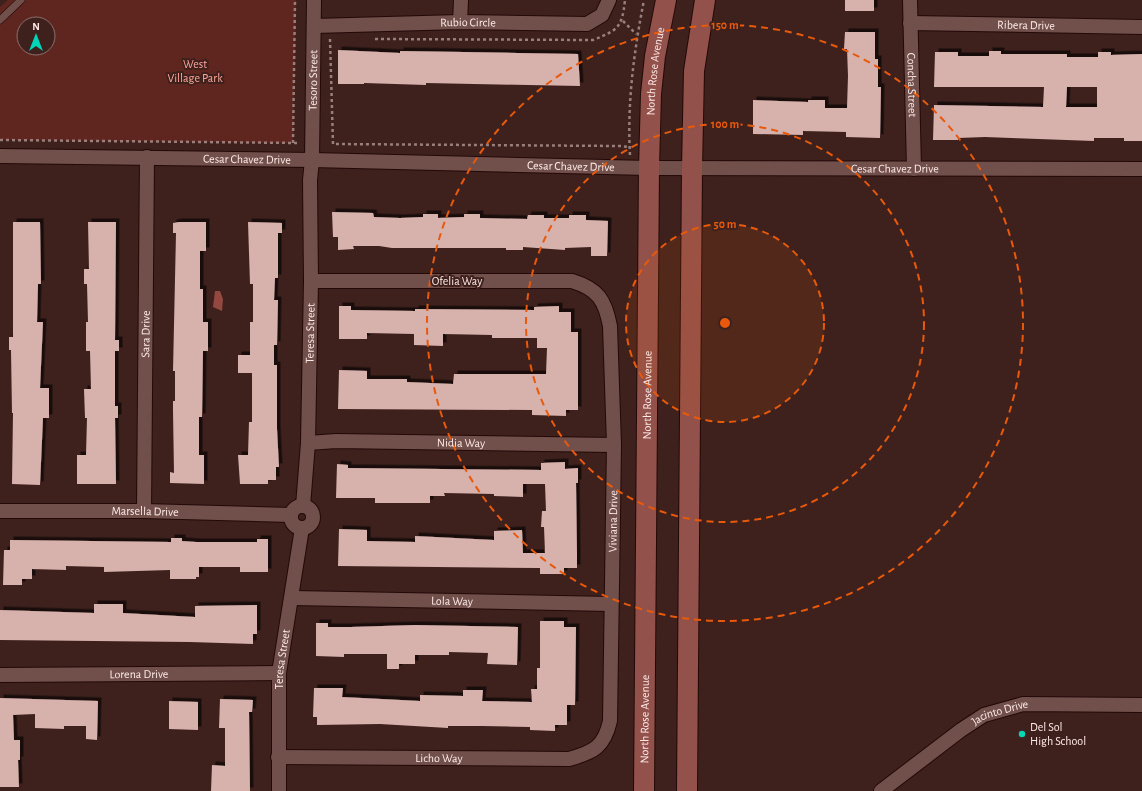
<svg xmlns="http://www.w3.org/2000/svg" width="1142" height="791" viewBox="0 0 1142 791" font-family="'Alegreya Sans',sans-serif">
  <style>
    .green { fill: #5f251f; fill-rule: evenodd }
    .water { fill: #944940 }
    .building { fill: #d7b1ac; fill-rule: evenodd; filter: url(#shadow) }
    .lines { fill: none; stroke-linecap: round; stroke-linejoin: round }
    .lane-casing { stroke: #230907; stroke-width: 8 }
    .street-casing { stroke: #230907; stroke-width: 16 }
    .secondary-casing { stroke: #230907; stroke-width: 22 }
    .path { stroke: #987f7c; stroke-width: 2.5; stroke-dasharray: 3 3; stroke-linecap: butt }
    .lane { stroke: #71504b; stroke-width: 7 }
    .street { stroke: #71504b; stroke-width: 14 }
    .secondary { stroke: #92514a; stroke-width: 20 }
    .ring { fill: none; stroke: #e8590c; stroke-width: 2; stroke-dasharray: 7 5 }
    .poi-dot { fill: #00d5b7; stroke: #3e211d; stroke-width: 1.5 }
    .labels { text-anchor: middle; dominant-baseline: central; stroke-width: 4; stroke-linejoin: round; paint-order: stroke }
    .street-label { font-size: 12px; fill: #feeae7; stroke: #3e211d }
    .park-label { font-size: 12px; fill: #ffa79b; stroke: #3e211d }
    .poi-label { font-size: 12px; fill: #feeae7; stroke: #3e211d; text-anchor: start }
    .centre { fill: #e8590c; stroke: #3e211d; stroke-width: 2 }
    .ring-label { font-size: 12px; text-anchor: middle; font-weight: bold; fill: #e8590c; stroke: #3e211d; stroke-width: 4; stroke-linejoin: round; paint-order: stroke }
  </style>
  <defs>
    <filter id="shadow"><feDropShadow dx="3.5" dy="-3.5" stdDeviation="0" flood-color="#0009"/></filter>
  </defs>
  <rect width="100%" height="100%" fill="#3e211d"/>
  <!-- green -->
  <path class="green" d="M 8,0 L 296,0 L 293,143 L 0,140 L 0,7 ZM 24,24 L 48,24 L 48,48 L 24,48 Z"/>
  <!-- water -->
  <path class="water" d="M 215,291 L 220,291 L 223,299 L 222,311 L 213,307 Z"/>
  <!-- building -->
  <path class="building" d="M 845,0 L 874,0 L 874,11 L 845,11 Z
    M 845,32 L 875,32 L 875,59 L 878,59 L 878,87 L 881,87 L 880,138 L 846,137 L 846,132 L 803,131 L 803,135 L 753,134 L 753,100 L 808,102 L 808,100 L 825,100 L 825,108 L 847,108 L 848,76 L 847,49 L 844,49 Z
    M 338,50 L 400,53 L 400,51 L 578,54 L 580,86 L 426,83 L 426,85 L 364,83 L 364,84 L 338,84 Z
    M 989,51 L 1001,51 L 1001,54 L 1067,54 L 1067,57 L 1098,57 L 1098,52 L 1111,52 L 1111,55 L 1142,54 L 1142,141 L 1124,141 L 1124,138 L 1094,138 L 1094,141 L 985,137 L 958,138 L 958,140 L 933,140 L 934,105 L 1043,107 L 1044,87 L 934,87 L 935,52 L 958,52 L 958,56 L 989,56 ZM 1067,87 L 1097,87 L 1097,107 L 1066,107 Z
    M 332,212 L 373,213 L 374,217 L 400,218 L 423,217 L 423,214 L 438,214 L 438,218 L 464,217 L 464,214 L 480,214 L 480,218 L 527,219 L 528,215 L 544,215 L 544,218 L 569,218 L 569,215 L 586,215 L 586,220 L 608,221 L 607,256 L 591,256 L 591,247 L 565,248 L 565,250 L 523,247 L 523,250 L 506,250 L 506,248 L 392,248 L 379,246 L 353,246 L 354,249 L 338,250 L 338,237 L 333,237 Z
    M 13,222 L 40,222 L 41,284 L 38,284 L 37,322 L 43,322 L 40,388 L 49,388 L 49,418 L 43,418 L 40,485 L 12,484 L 13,413 L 12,413 L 11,350 L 9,350 L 9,337 L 13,337 Z
    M 88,222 L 116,222 L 115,340 L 119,340 L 119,351 L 115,351 L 115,406 L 118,406 L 118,418 L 115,418 L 116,484 L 77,484 L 77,455 L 86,455 L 87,418 L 85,418 L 84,389 L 91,389 L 90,351 L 86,351 L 86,322 L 88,322 L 87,284 L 84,284 L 84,269 L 89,269 Z
    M 179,222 L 206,222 L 206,251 L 200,251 L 200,289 L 203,289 L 203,322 L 208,322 L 208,351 L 203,351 L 202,417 L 199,417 L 199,455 L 204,455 L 204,484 L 170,483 L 170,472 L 174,473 L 173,411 L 173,401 L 175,401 L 175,371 L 173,371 L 176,233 L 173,233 L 173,223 Z
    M 248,222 L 282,223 L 282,233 L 278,233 L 278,278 L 275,278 L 274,300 L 278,300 L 277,345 L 274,345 L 274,365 L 277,365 L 277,429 L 279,467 L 276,467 L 276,480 L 268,480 L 268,484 L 240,484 L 238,455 L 248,455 L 249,422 L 252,422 L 252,373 L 238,373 L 238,355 L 250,355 L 250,322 L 253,322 L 253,284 L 250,284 Z
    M 339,306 L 351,306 L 351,310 L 415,311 L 415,309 L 534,310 L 534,307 L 559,306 L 559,312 L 571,312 L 571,332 L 578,332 L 578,410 L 566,410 L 566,416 L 532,415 L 532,410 L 338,409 L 339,370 L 367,371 L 367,379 L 407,379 L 407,382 L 453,384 L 454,374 L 546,374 L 547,348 L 537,348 L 537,338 L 492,338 L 492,335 L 443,334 L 443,346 L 414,345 L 414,334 L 367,333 L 367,339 L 339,339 Z
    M 565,462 L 565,469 L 578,468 L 578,483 L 576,483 L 577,554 L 577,568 L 564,568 L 564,574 L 540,574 L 540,568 L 338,566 L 339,529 L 367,530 L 367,541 L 415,542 L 415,536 L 494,540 L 494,531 L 522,530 L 523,553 L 545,553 L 544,527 L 541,527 L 542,511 L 546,511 L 545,484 L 523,484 L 523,497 L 494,496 L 494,494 L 444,493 L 445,496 L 430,496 L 430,503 L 375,503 L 375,498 L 336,498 L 337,464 L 348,465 L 348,468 L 541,470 L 541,463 Z
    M 171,538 L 182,538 L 182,541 L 196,542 L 257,542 L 257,539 L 268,539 L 268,572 L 240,572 L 240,567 L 199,567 L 199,577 L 196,577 L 196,579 L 170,579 L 170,570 L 104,572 L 104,567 L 66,566 L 66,570 L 32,569 L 32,579 L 22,579 L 22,585 L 3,585 L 4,550 L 10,550 L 10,540 L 171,542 Z
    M 94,604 L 123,604 L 123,613 L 195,617 L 195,606 L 257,605 L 257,634 L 253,634 L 253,644 L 190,642 L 0,640 L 0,610 L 94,613 Z
    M 540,621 L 564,621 L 564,627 L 576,627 L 575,705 L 567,705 L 567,725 L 555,725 L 555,731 L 530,730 L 530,727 L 482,726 L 448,726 L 448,728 L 380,724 L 317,725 L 317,717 L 313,717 L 314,688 L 343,688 L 342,697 L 420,701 L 420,695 L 463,696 L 463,690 L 483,690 L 482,701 L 532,702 L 531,689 L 537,689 L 537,668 L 540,668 Z
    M 316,623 L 328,623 L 328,627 L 351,627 L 415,625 L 518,627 L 517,665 L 487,664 L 488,653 L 449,652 L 449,655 L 415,655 L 415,664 L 399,664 L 399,669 L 387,669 L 387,654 L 344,654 L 344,657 L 316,656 Z
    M 0,698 L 98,701 L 97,740 L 86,739 L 86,726 L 64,726 L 64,729 L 35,728 L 35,714 L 13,715 L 14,740 L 20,740 L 20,760 L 18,760 L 19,787 L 0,787 Z
    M 220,699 L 253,700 L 252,712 L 249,712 L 250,791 L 211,791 L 212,765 L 225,766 L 225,728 L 219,728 Z
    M 169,701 L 198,702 L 198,730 L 169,729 Z"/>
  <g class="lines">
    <!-- lane casing -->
    <g class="lane-casing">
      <path id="lane" d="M 0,20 L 21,0"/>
    </g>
    <!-- street casing -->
    <g class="street-casing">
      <g id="street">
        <path id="s1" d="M 910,0 L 914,169"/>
        <path d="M 460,22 L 461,0"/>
        <path id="s2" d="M 910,23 L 1142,27"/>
        <path id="s3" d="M 314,26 L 460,22 L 587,24 L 602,15 L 609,0"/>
        <path id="s4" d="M 0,156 L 312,160 L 649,168 L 1142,169"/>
        <path id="s5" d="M 308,443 L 336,441 L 614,445"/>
        <circle cx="302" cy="517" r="11"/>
        <path id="s6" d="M 303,506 L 308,443 L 311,281 L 310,180 L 312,160 L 314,0"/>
        <path id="s7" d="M 0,511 L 144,511 L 291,515"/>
        <path id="s8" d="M 144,511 L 147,157"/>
        <path id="s9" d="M 292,598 L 611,604"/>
        <path id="s10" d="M 0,675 L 279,673"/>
        <path id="s11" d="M 278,757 L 569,759 C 594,752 604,747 610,721 L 614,445 L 610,326 C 605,300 598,289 572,281 L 311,281"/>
        <path id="s12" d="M 279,791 L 279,673 L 302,528"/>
        <path id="s13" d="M 881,791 L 961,730 L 984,715 L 1023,704 L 1142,705"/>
      </g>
    </g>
    <!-- secondary casing -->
    <g class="secondary-casing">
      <g id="secondary">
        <path id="s14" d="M 644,791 L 649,168 L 651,94 L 655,56 L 666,0"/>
        <path d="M 687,791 L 692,168 L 694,71 L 705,0"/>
      </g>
    </g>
    <!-- path -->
    <path class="path" d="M 623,21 L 636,34
      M 330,39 L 333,144 L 620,146 L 630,147
      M 375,39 L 593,40 C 618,30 622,28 625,0
      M 0,140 L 300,143
      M 293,143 L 295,0
      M 630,155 C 627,103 634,51 644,0"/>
    <!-- lane -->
    <use href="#lane" class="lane"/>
    <!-- street -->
    <use href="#street" class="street"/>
    <!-- secondary -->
    <use href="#secondary" class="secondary"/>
  </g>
  <!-- distance rings -->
  <circle cx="725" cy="323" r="99" fill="#e8590c" fill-opacity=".12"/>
  <g class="ring">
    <circle cx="725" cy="323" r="99"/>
    <circle cx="725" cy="323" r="199"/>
    <circle cx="725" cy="323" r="298"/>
  </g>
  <!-- markers -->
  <circle class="poi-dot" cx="1022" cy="734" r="4"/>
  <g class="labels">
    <!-- street labels -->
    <g class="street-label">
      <text stroke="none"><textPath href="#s3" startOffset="154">Rubio Circle</textPath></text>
      <text stroke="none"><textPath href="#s2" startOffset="116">Ribera Drive</textPath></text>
      <text stroke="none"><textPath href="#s14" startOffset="720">North Rose Avenue</textPath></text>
      <text stroke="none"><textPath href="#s6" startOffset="426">Tesoro Street</textPath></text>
      <text stroke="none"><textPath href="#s1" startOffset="85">Concha Street</textPath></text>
      <text stroke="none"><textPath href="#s4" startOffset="247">Cesar Chavez Drive</textPath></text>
      <text stroke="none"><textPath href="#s4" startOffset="571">Cesar Chavez Drive</textPath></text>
      <text stroke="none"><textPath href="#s4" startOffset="895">Cesar Chavez Drive</textPath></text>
      <text x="457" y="281">Ofelia Way</text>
      <text stroke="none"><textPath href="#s6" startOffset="173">Teresa Street</textPath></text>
      <text stroke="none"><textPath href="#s8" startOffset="177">Sara Drive</textPath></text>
      <text stroke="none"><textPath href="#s14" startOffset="396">North Rose Avenue</textPath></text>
      <text stroke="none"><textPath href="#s5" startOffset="153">Nidia Way</textPath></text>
      <text stroke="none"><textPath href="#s7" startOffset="145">Marsella Drive</textPath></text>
      <text stroke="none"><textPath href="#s11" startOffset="551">Viviana Drive</textPath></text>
      <text stroke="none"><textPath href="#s9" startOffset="160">Lola Way</textPath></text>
      <text stroke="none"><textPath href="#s12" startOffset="132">Teresa Street</textPath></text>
      <text stroke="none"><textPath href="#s10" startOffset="139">Lorena Drive</textPath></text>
      <text stroke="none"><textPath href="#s13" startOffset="144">Jacinto Drive</textPath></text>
      <text stroke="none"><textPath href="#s14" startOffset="72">North Rose Avenue</textPath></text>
      <text stroke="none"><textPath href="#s11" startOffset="161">Licho Way</textPath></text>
    </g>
    <!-- park labels -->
    <g class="park-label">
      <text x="195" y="64">West<tspan x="195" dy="14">Village Park</tspan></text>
    </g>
    <!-- poi labels -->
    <g class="poi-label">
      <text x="1030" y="727">Del Sol<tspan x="1030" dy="14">High School</tspan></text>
    </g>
  </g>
  <circle cx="725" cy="323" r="6" class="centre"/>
  <g class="ring-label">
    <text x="725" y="29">150 m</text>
    <text x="725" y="128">100 m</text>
    <text x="725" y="228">50 m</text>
  </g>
  <!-- north arrow -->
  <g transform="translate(36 36)"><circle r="19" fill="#3e211d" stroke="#8b716e"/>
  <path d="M0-3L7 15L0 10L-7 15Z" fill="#00d5b7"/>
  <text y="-6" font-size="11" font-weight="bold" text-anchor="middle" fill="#feeae7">N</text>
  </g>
</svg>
